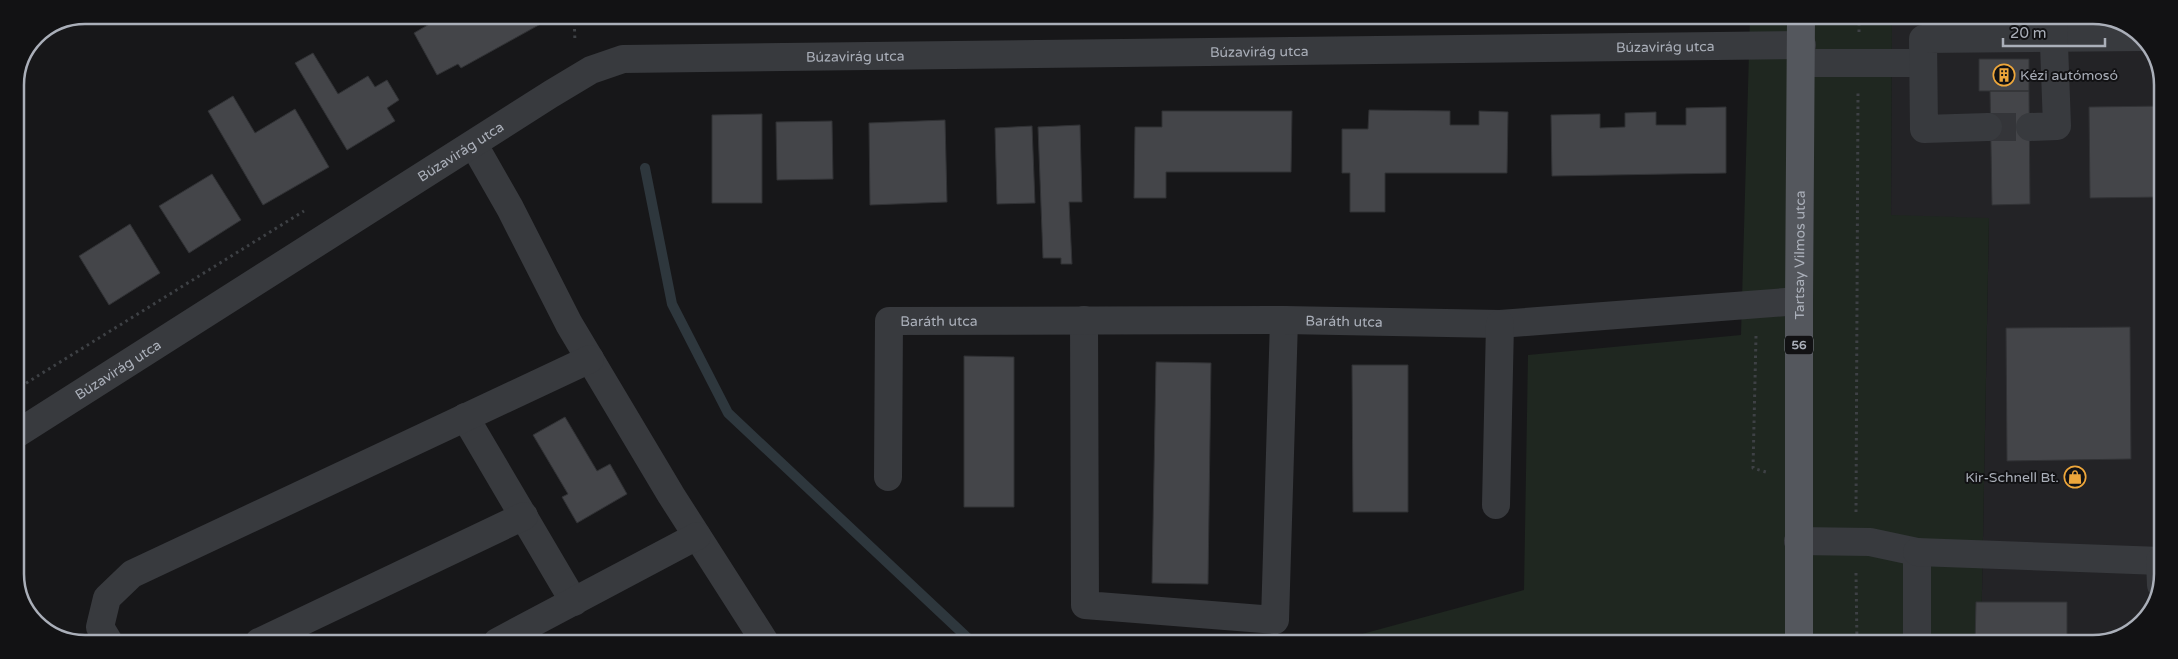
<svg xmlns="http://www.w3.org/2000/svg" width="2178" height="659" viewBox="0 0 2178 659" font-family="'Varela Round',sans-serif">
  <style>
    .built { fill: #232326 }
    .green { fill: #1f2720 }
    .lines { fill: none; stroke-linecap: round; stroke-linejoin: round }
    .stream { stroke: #2e373d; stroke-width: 10 }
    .building { fill: #444549; stroke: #313235 }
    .minor-tunnel { stroke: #343539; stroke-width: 28; stroke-dasharray: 28 14; stroke-linecap: butt }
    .path { stroke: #3e4145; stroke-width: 3; stroke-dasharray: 2.5 4; stroke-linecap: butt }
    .minor { stroke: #383a3e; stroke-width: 28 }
    .major { stroke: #54575d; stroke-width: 28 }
    .labels { text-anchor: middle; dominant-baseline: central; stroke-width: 4; stroke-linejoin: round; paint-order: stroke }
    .shield { fill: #121214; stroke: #7c8088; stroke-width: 1 }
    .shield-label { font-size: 12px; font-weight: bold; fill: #aaafb9 }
    .street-label { font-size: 14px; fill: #aaafb9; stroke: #121214 }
    .poi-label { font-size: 14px; fill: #aaafb9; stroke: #121214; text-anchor: start }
    .rim { fill: none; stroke: #aaafb9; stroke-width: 2.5 }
  </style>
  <rect width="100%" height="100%" fill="#171719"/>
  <!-- built -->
  <path class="built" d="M 1892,17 L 2111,17 L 2146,39 L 2163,80 L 2161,592 L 2136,629 L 2093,644 L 1981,644 L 1989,219 L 1891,216 Z"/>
  <!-- green -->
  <path class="green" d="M 1750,17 L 1892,17 L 1891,215 L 1989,218 L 1981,644 L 1329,643 L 1524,590 L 1528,355 L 1741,335 Z"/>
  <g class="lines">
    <!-- stream -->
    <path class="stream" d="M 645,168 L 672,304 L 728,413 L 973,643"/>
  </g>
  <!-- building -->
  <path class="building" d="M 445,15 L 543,16 L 546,21 L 461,68 L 458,64 L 437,75 L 414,33 Z
    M 313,53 L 338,94 L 368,76 L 375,87 L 387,80 L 399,100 L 387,108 L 395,121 L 347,150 L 295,63 Z
    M 1979,59 L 2029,59 L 2029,91 L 1979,91 Z
    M 1990,91 L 2029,91 L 2030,204 L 1992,205 Z
    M 233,96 L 255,133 L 295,109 L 329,167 L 263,205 L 208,111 Z
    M 2163,106 L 2162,197 L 2090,198 L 2089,107 Z
    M 1726,107 L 1726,173 L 1552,176 L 1551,115 L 1600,114 L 1600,128 L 1625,127 L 1625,113 L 1656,112 L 1656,125 L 1686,125 L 1686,108 Z
    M 1369,110 L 1450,111 L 1450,125 L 1479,125 L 1479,111 L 1508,112 L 1507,173 L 1385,173 L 1385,212 L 1350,212 L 1350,173 L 1342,173 L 1342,129 L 1368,129 Z
    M 1162,111 L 1292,111 L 1291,172 L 1166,172 L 1166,198 L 1134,198 L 1135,127 L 1162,127 Z
    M 762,114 L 762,203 L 712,203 L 712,115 Z
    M 945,120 L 947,202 L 870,205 L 869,123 Z
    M 832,121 L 833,179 L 777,180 L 776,122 Z
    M 1080,125 L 1082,202 L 1069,202 L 1072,264 L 1061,264 L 1061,258 L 1043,258 L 1038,127 Z
    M 1032,126 L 1035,203 L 997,204 L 995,128 Z
    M 212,174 L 241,220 L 189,253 L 159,206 Z
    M 130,224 L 160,273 L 109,305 L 79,256 Z
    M 2130,327 L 2131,459 L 2007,461 L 2006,328 Z
    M 964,356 L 1014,357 L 1014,507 L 964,507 Z
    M 1156,362 L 1211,363 L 1208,584 L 1152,583 Z
    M 1352,365 L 1408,365 L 1408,512 L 1353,512 Z
    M 565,417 L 597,471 L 610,464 L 627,494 L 577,523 L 562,497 L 568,494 L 533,435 Z
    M 1976,602 L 2067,602 L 2067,644 L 1975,644 Z"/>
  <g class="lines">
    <!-- minor-tunnel -->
    <path class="minor-tunnel" d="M 1988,127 L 2030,127"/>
    <!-- path -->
    <path class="path" d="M 574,16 L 575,42
      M 1859,32 L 1859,17
      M 1756,336 L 1753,468 L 1769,473
      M 15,390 L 304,211
      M 1856,512 L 1858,93
      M 1856,573 L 1857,644"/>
    <!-- minor -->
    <g class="minor">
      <path d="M 1801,63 L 1923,63"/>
      <path d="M 1988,127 L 1924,129 L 1923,39 L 2143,37"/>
      <path d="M 2030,127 L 2057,126 L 2053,17"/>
      <path d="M 474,145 L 510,208 L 569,324 L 671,495 L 765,642"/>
      <path d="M 1084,320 L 1085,605 L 1275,620 L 1284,320"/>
      <path d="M 465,417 L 574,602"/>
      <path id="s1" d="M 15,435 L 551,94 L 591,70 L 623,59 L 1802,45"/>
      <path id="s2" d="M 888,477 L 889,321 L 1284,320 L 1500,324 L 1799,301"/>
      <path d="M 1496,505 L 1500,324"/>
      <path d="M 1798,541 L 1870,542 L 1917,552 L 1917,644"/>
      <path d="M 1917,552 L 2161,561"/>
      <path d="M 2160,561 L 2161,585"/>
      <path d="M 109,642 L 100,627 L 107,598 L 132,574 L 590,359"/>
      <path d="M 259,642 L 524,516"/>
      <path d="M 497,642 L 697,536"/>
    </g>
    <!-- major -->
    <path class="major" id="s3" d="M 1799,644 L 1799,301 L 1801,17"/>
  </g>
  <!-- icons -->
  <defs>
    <g id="building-ring" transform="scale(1.125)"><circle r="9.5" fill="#121214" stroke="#eea73b" stroke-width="1.5"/><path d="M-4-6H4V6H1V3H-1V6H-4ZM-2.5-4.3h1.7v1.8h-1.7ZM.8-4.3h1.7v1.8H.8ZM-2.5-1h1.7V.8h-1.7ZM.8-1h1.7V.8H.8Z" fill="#eea73b"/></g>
    <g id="shop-ring" transform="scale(1.125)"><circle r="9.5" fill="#121214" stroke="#eea73b" stroke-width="1.5"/><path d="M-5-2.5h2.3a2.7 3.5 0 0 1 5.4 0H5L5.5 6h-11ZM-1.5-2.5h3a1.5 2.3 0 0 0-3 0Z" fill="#eea73b"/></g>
  </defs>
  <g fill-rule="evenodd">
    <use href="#building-ring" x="2004" y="75"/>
    <use href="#shop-ring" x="2075" y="477"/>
  </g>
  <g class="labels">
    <!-- shield labels -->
    <rect class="shield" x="1785" y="335.5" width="28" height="19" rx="4"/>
    <g class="shield-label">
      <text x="1799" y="345">56</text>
    </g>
    <!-- street labels -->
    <g class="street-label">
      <text stroke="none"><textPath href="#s1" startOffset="1758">Búzavirág utca</textPath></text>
      <text stroke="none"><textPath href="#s1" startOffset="1352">Búzavirág utca</textPath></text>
      <text stroke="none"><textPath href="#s1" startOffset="948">Búzavirág utca</textPath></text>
      <text stroke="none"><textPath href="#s1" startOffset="528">Búzavirág utca</textPath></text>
      <text stroke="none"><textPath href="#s3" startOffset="389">Tartsay Vilmos utca</textPath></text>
      <text stroke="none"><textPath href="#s2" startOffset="206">Baráth utca</textPath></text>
      <text stroke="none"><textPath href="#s2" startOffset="611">Baráth utca</textPath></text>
      <text stroke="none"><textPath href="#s1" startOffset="122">Búzavirág utca</textPath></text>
    </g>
    <!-- poi labels -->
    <g class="poi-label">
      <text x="2020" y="75">Kézi autómosó</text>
      <text x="2059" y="477" text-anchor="end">Kir-Schnell Bt.</text>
    </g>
  </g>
  <!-- crop -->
  <path d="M0 0H2178V659H0ZM85 24H2093A61 61 0 0 1 2154 85V574A61 61 0 0 1 2093 635H85A61 61 0 0 1 24 574V85A61 61 0 0 1 85 24Z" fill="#121214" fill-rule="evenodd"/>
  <path class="rim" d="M85 24H2093A61 61 0 0 1 2154 85V574A61 61 0 0 1 2093 635H85A61 61 0 0 1 24 574V85A61 61 0 0 1 85 24Z"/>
  <!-- scale -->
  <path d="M2003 38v8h102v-8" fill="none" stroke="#aaafb9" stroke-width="2.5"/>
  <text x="2010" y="38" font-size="15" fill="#aaafb9" stroke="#121214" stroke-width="4" paint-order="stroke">20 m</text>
</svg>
